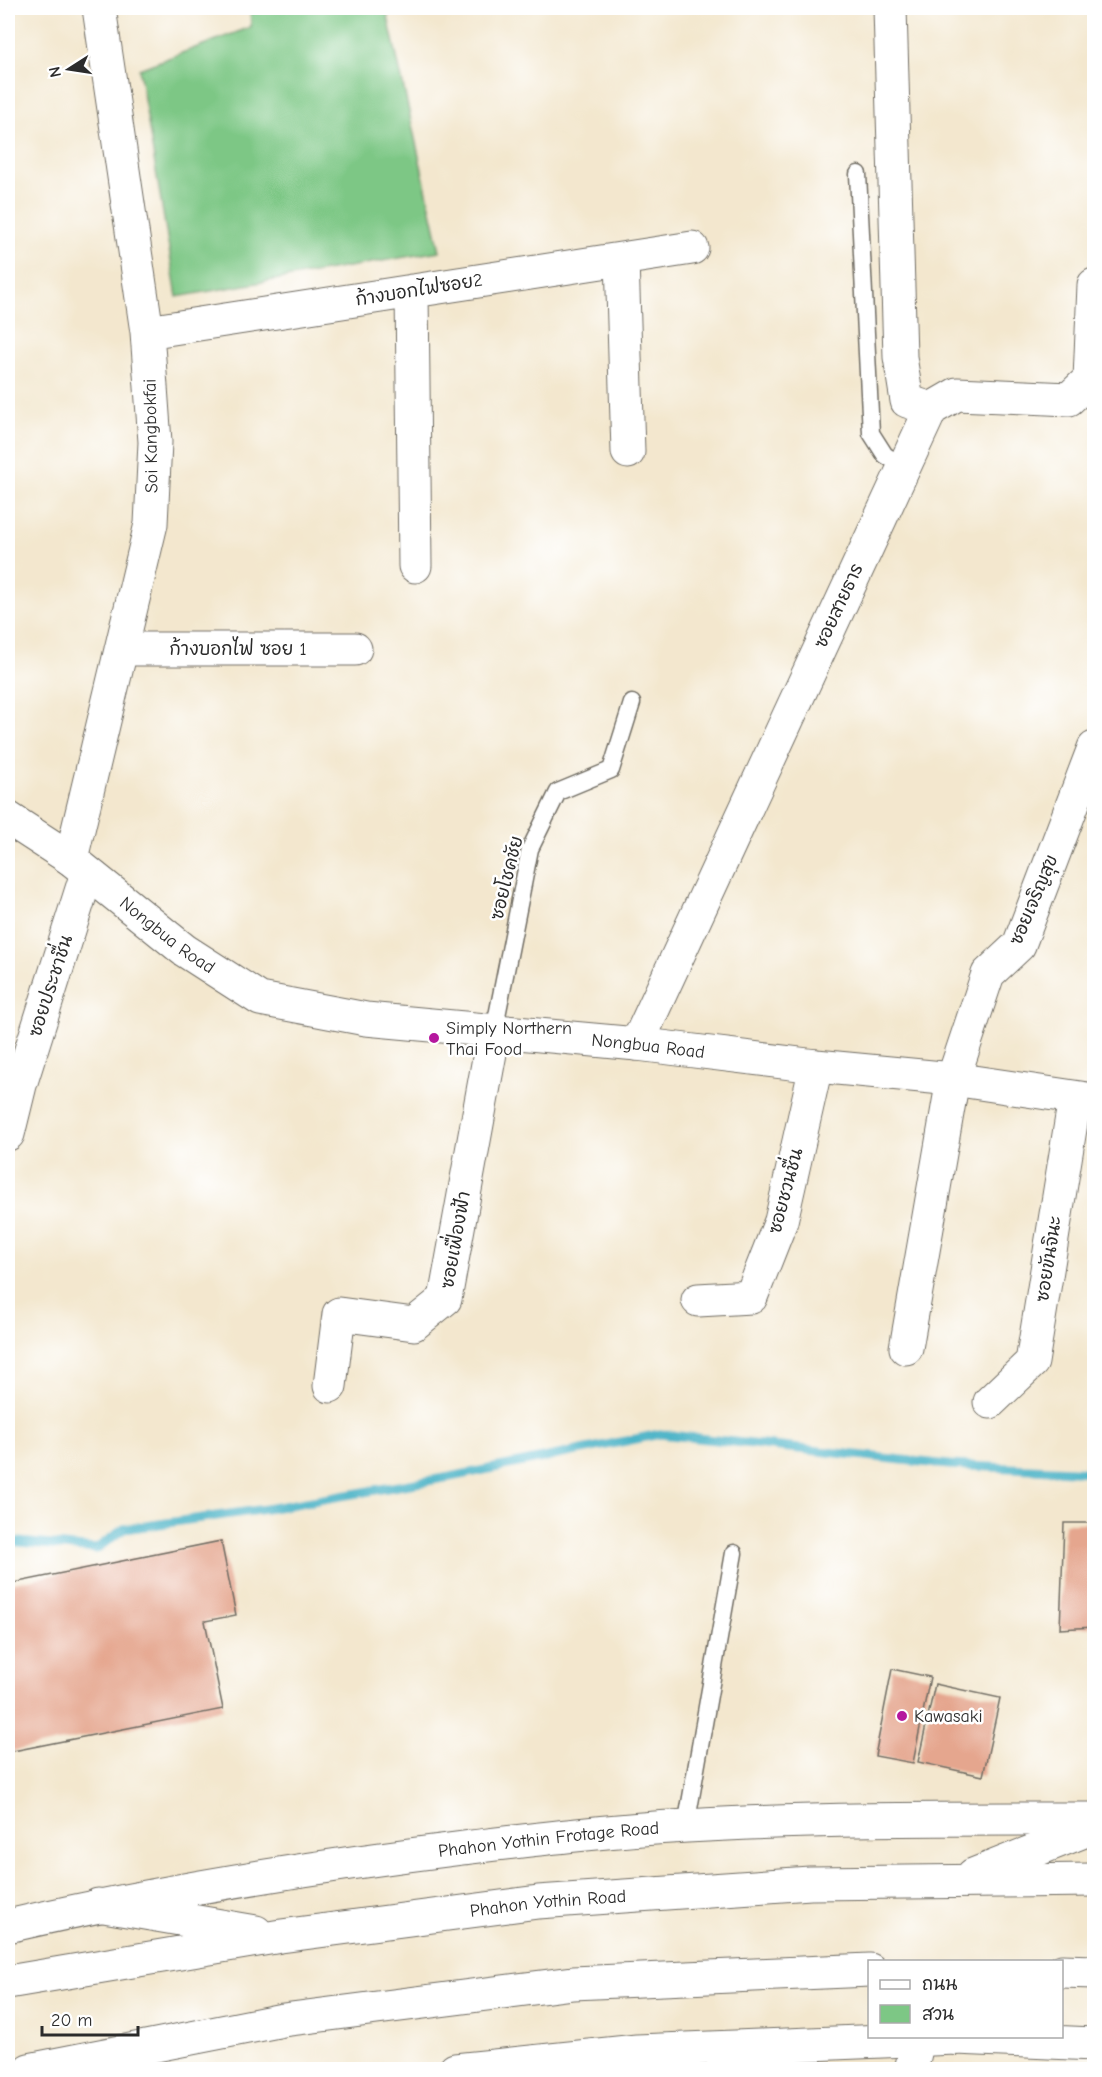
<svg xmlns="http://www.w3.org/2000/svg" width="1102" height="2077" viewBox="0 0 1102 2077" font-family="'Comic Neue','Playpen Sans Thai',sans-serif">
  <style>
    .green { fill: #7dc785; stroke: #547958; stroke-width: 1.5 }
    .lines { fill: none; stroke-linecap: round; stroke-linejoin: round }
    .stream { stroke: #48b2c6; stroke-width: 9 }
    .building { fill: #e5a68e }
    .lane-casing { stroke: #716d64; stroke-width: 19 }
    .street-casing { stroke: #716d64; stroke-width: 35 }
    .secondary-casing { stroke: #716d64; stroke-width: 35 }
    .primary-casing { stroke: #716d64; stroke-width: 35 }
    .lane { stroke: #fff; stroke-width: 16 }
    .street { stroke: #fff; stroke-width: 33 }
    .secondary { stroke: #fff; stroke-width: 33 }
    .primary { stroke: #fff; stroke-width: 33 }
    .poi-dot { fill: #b5179e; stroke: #fff; stroke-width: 2 }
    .labels { text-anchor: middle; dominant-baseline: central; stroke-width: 5; stroke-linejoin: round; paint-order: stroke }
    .street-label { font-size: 18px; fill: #2b2b2b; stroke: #fff }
    .poi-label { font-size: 18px; fill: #2b2b2b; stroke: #fff; text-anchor: start }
  </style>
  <rect width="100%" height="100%" fill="#fff"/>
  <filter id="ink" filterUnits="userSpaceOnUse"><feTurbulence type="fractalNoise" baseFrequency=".0167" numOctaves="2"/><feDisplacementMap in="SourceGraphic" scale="12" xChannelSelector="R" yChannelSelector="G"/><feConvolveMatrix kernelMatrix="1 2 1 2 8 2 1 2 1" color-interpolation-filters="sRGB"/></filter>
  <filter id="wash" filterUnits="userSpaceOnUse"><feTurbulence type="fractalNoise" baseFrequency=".008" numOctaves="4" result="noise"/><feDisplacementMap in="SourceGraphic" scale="24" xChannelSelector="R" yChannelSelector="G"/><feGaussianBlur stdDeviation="1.35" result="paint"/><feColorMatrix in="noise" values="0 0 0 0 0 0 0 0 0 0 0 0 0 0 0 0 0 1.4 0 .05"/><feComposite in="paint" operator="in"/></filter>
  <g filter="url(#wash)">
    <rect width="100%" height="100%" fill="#f3e7ce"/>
    <!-- green -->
    <path class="green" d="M 250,8 L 386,8 L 440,251 L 177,297 L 139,69 L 251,27 Z"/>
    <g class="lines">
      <!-- stream -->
      <path class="stream" d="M 8,1541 L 96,1549 L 124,1529 L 266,1509 L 450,1477 L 660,1434 L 949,1465 L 1094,1472"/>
    </g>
    <g id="blocks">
      <!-- building -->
      <path class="building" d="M 1064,1523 L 1094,1523 L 1094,1627 L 1060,1629 Z
        M 221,1541 L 236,1615 L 205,1621 L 223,1709 L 8,1752 L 8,1584 Z
        M 892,1669 L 930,1677 L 913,1763 L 875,1756 Z
        M 935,1684 L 1000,1698 L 983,1776 L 918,1762 Z"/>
    </g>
  </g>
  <g filter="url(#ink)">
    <use href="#blocks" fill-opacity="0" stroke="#716d64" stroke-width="1.5"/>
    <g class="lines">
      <!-- lane casing -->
      <g class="lane-casing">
        <path id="lane" d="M 858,174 L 871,433 L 885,455 L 904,467
          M 494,1031 L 530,849 L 558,792 L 611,770 L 632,703
          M 686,1826 L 734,1553"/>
      </g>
      <!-- street casing -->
      <g class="street-casing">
        <path id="street" d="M 890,8 L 900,357 L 907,401 L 931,409
          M 622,259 L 628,452
          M 412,291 L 415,566
          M 147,332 L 692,248
          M 121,649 L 355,649
          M 71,859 L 151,524 L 155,442 L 147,332 L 99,8
          M 637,1044 L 931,409 L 957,394 L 1069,399 L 1090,379 L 1094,285
          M 8,1134 L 20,1085 L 87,873
          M 698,1300 L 751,1297 L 781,1221 L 816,1066
          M 906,1348 L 953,1079 L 988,974 L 1019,945 L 1094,748
          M 330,1386 L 339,1314 L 414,1324 L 445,1299 L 494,1031
          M 990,1402 L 1032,1362 L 1075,1098
          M 911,2070 L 918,2040"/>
      </g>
      <!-- secondary casing -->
      <g class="secondary-casing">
        <g id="secondary">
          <path id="s1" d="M 8,818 L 71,859 L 184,950 L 260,999 L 366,1019 L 637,1044 L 816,1066 L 953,1079 L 1094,1100"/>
          <path id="s2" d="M 8,1926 C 158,1891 310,1867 463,1848 C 538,1839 612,1830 687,1826 C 823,1818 959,1819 1094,1819"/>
          <path d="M 455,2070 L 637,2051 L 956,2038 L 1094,2044"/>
        </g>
      </g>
      <!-- primary casing -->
      <g class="primary-casing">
        <g id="primary">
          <path d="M 973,1875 L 1094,1827"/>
          <path d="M 98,1905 L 256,1932"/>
          <path d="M 1062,1971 L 1094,1972"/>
          <path id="s3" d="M 8,1982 L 281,1936 L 538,1902 L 810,1883 L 1094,1880"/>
          <path d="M 953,2036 L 956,2038"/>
          <path d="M 29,2070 L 283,2020 L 573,1983 L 870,1970"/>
        </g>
      </g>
      <!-- lane -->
      <use href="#lane" class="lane"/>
      <!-- street -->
      <use href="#street" class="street"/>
      <!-- secondary -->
      <use href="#secondary" class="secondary"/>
      <!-- primary -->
      <use href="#primary" class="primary"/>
    </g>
  </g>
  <!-- markers -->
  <g class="poi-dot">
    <circle cx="434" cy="1038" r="6"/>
    <circle cx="902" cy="1716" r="6"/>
  </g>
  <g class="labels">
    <!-- street labels -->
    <g class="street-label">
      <text transform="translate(419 290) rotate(-9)">ก้างบอกไฟซอย2</text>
      <text transform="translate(151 436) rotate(-91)">Soi Kangbokfai</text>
      <text transform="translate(839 606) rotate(-65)">ซอยสายธาร</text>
      <text x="238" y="649">ก้างบอกไฟ ซอย 1</text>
      <text transform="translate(507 878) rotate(-76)">ซอยโชคชัย</text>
      <text transform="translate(1034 900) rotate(-67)">ซอยเจริญสุข</text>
      <text stroke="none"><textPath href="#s1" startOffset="198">Nongbua Road</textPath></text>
      <text transform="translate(51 986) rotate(-72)">ซอยประชาชื่น</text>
      <text stroke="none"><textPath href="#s1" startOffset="702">Nongbua Road</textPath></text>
      <text transform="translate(786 1191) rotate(-75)">ซอยชวนชื่น</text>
      <text transform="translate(456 1240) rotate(-80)">ซอยเฟื่องฟ้า</text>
      <text transform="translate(1049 1259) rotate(-81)">ซอยขันจินะ</text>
      <text stroke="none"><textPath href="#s2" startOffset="548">Phahon Yothin Frotage Road</textPath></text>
      <text stroke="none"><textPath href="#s3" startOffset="546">Phahon Yothin Road</textPath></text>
    </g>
    <!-- poi labels -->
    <g class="poi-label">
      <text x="446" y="1028">Simply Northern<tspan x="446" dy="21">Thai Food</tspan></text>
      <text x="914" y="1716">Kawasaki</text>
    </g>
  </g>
  <!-- margin -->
  <rect width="1102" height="2077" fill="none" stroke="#fff" stroke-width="30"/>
  <!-- legend -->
  <rect x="868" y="1960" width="195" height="78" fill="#ffffff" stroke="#aaaaaa" stroke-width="1.5"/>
  <rect x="880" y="1980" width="30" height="9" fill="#ffffff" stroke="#aaaaaa" stroke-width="1.5"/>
  <text x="922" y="1990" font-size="18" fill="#2b2b2b">ถนน</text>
  <rect x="880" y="2005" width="30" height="18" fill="#7dc785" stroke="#aaaaaa" stroke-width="1.5"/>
  <text x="922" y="2020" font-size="18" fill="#2b2b2b">สวน</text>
  <!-- north arrow -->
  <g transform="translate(69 69) rotate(258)" stroke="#ffffff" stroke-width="4.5" paint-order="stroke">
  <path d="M0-4.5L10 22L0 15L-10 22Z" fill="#2b2b2b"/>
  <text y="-9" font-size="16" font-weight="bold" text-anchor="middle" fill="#2b2b2b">N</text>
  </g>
  <!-- scale -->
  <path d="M42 2026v9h96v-9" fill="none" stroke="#2b2b2b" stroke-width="3"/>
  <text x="51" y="2026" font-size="18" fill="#2b2b2b" stroke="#ffffff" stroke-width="4.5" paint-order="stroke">20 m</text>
</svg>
